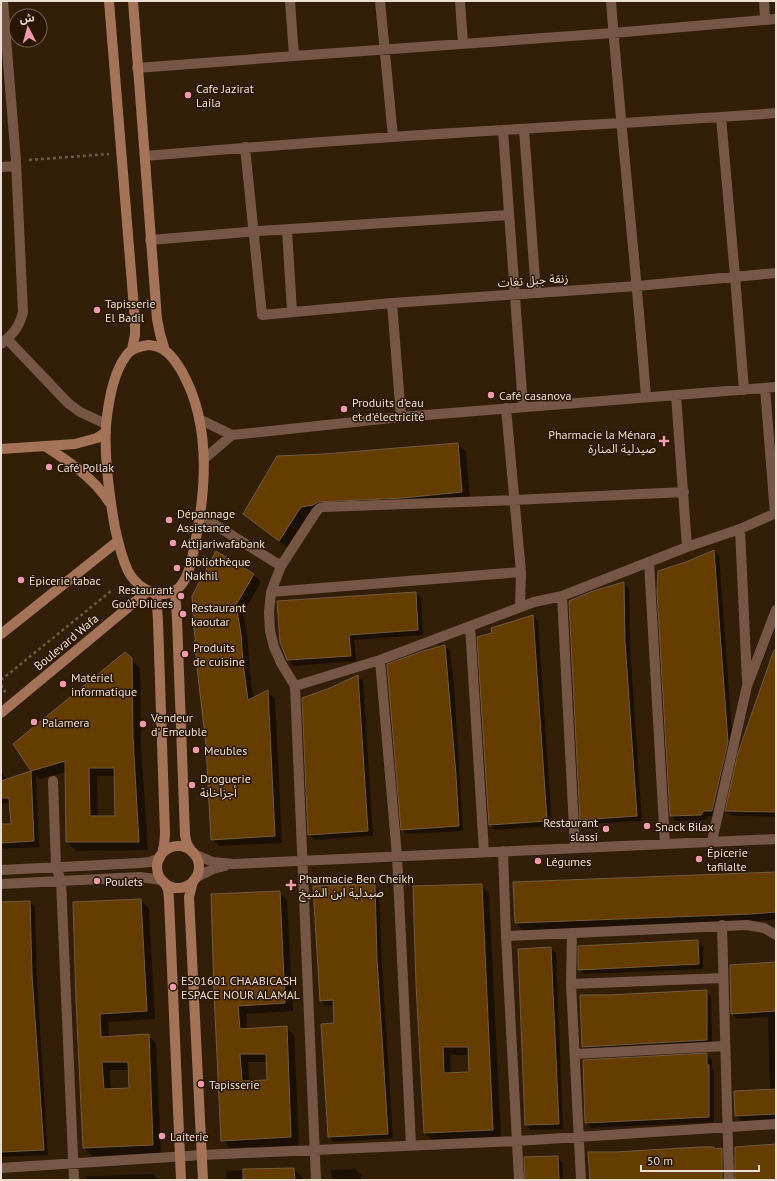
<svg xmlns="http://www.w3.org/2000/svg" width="777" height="1181" viewBox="0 0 777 1181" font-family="'PT Sans','Noto Sans Arabic',sans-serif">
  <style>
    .shadow { fill: #0007; fill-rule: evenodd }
    .building { fill: #653d01; stroke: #735b43; fill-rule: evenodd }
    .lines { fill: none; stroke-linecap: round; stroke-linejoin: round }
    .path { stroke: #6d5b46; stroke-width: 2.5; stroke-dasharray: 3 3; stroke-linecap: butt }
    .street { stroke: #765746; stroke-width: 10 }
    .secondary { stroke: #a57458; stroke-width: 10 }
    .poi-dot { fill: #f29aaf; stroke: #291500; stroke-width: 1.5 }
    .labels { text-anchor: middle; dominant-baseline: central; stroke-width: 3; stroke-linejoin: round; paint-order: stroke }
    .poi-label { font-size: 12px; fill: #ecded0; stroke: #291500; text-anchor: start }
    .street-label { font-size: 12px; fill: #ecded0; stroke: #291500 }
  </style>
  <rect width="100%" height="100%" fill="#331f07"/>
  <!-- shadow -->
  <path class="shadow" d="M 458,444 L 466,452 L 470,499 L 326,510 L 288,548 L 252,521 L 244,513 Z
    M 714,551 L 719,556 L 733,747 L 717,816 L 708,816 L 707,820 L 676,821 L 671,816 L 658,591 L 686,563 Z
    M 254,575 L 261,582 L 243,613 L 248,642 L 250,672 L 253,698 L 268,692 L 275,699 L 282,843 L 219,846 L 212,839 L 207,745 L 198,666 Z
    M 624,583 L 629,588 L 630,647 L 642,821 L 586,824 L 581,819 Z
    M 416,593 L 421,598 L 423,635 L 354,640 L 356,661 L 294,666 L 288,660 L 281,642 Z
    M 533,616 L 538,621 L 552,826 L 495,830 L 490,824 L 493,634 Z
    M 776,643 L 776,817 L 732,816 L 726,811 L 739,753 Z
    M 445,646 L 450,651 L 454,687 L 463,831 L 407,834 L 402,829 Z
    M 131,659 L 140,668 L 141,747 L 148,850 L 76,851 L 67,842 L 66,772 L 40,779 L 36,775 L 39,847 L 1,849 L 1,825 L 12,824 L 11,803 L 1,804 L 1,772 L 8,780 L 32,772 L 14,745 ZM 97,776 L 115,776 L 116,817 L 98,817 Z
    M 358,676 L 363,681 L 373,836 L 314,840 L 309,834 L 330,689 Z
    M 776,873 L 776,920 L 524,931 L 516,923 Z
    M 374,885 L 379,891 L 382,965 L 393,1138 L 334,1142 L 329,1137 L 335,1024 L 334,1005 L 326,1006 L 321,1001 Z
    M 481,885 L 489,893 L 501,1137 L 433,1141 L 424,1133 L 417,984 ZM 450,1055 L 469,1055 L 470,1073 L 451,1074 Z
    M 279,892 L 287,900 L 293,1011 L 246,1014 L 247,1030 L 286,1027 L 294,1035 L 299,1145 L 230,1148 L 222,1140 L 215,992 ZM 248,1062 L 267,1062 L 268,1081 L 249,1081 Z
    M 141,900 L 149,908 L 155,1019 L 108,1022 L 109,1038 L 148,1035 L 156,1043 L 161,1153 L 92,1156 L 84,1148 L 77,1000 ZM 110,1070 L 129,1070 L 130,1089 L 111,1089 Z
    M 30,902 L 35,907 L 37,981 L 48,1155 L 1,1157 L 1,903 Z
    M 697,941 L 703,946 L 703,969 L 584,974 L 579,969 Z
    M 551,948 L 556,953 L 563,1129 L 531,1130 L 526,1125 L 519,950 Z
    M 776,963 L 776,1119 L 741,1121 L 736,1116 L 770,1090 L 768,1017 L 737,1019 L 732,1014 Z
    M 706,991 L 711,996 L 712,1045 L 589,1052 L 583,1047 L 608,996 Z
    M 707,1054 L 712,1060 L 712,1069 L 714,1071 L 714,1122 L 591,1128 L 586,1122 Z
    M 557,1157 L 562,1162 L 563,1180 L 526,1180 Z
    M 294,1169 L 302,1177 L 302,1180 L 227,1180 L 226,1171 Z
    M 355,1169 L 361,1175 L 361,1180 L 332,1180 L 331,1170 Z
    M 153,1174 L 159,1180 L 86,1180 L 86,1176 Z"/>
  <!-- building -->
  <path class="building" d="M 458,443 L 462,492 L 402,498 L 318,502 L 313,505 L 301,507 L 279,541 L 243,514 L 277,456 L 324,454 Z
    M 714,550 L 728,742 L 712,811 L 703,811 L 701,815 L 670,816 L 657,591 L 658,571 L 686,562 Z
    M 216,551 L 254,574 L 236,605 L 241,634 L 243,664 L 248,700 L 268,690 L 275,836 L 211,840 L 206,745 L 197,667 L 192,596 Z
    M 624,582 L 625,641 L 637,816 L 580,820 L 569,601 L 593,591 Z
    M 416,592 L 418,630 L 349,635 L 351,656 L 287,660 L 280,642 L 277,601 Z
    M 533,615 L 547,821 L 489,825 L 477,637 L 492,633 L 491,628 Z
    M 445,645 L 456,775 L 459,826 L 401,830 L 387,664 L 423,651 Z
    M 774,650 L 776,650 L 776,812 L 725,811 L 738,753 Z
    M 125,652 L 132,658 L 133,738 L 139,842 L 66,842 L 65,761 L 31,771 L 13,744 ZM 89,768 L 114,768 L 115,816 L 90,816 Z
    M 358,675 L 368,831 L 308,835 L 302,698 L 330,688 Z
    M 31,771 L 34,841 L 1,843 L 1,824 L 11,824 L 9,798 L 1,798 L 1,781 Z
    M 776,872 L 776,912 L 751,914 L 515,923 L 513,882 Z
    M 375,884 L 377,959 L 388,1134 L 328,1137 L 321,1024 L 334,1023 L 333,1000 L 320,1001 L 313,886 Z
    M 482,884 L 493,1130 L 424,1133 L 416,984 L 413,886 ZM 443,1047 L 468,1047 L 469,1072 L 444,1073 Z
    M 280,891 L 285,1003 L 238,1006 L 240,1029 L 287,1026 L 291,1137 L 221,1141 L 214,992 L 211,894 ZM 240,1054 L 266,1054 L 267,1080 L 242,1081 Z
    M 141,899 L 147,1011 L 100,1014 L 101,1037 L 149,1034 L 153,1145 L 83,1148 L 76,1000 L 73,902 ZM 102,1062 L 128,1062 L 129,1088 L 104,1089 Z
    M 30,901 L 32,975 L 44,1150 L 1,1152 L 1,902 Z
    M 698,940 L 699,964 L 578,970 L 578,946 Z
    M 551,947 L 559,1124 L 525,1125 L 518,949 Z
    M 776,962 L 776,1011 L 731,1014 L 730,965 Z
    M 707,990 L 707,1040 L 582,1047 L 580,995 L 608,995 Z
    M 707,1053 L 707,1065 L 709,1065 L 709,1117 L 585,1123 L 583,1060 Z
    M 776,1089 L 776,1114 L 735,1116 L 734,1091 Z
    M 776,1144 L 776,1180 L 735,1180 L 735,1147 Z
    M 700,1147 L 714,1147 L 714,1149 L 722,1148 L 722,1180 L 590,1180 L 588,1152 L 616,1152 Z
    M 558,1156 L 559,1180 L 525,1180 L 524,1157 Z
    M 294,1168 L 295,1180 L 243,1180 L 243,1169 Z"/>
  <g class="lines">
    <!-- path -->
    <path class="path" d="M 29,160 L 109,154
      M 1,680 L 111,591
      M 1,685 L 5,691 L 1,694"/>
    <!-- street -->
    <path class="street" d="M 290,1 L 294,56
      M 380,1 L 393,137
      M 460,1 L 463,44
      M 611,1 C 621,133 636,265 646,397
      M 764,1 L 765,19
      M 137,68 L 294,56 L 613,33 L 776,19
      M 721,117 L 735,276 L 744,390
      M 524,129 L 536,293
      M 503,130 L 523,407
      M 245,147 L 262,315 L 392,303 L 637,286 L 776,273
      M 145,156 C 264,146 384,137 503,130 C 594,124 685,120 776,113
      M 1,167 L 16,166
      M 287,230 L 292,311
      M 150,240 L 259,231 L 509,215
      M 392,303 L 401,417
      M 7,339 L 68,403 L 80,412 L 106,424
      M 1,344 C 13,334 19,328 23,312 L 16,161 L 3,1
      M 765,388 L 775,514
      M 676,395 L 687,547
      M 506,408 L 521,572 L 520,607
      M 199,419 L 232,435 L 401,417 L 776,387
      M 204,459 L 232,435
      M 201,516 L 281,566
      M 740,529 L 747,681
      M 649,562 L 665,844
      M 271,592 L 521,572
      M 562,596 L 575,848
      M 470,626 L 484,852
      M 380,660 L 397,856 L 411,1145
      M 295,686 L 380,660 L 534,602 L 562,596 L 687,547 L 740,529 L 776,513
      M 53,781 L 56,867 L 61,881 L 74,1180
      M 712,841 L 747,686 L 776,610
      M 503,851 L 506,936 L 519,1180
      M 194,854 L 213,862 L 233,864 L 776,839
      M 1,870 L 140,863 L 150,862 L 160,858
      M 195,878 L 213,869 L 225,866
      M 1,884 L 140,877 L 162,880
      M 722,925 L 729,1180
      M 572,933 L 571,984 L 581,1180
      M 506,936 L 747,925 L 764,928 L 776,935
      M 571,984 L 723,978
      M 575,1054 L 725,1046
      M 1,1168 L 202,1155 L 517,1141 L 776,1124
      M 316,1180 L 295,686 L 281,663 L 274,647 L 270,631 L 269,612 L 271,592 L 281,566 L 316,512 L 320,508 L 324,507 L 514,500 L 684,492"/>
    <!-- secondary -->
    <path class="secondary" d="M 109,1 L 135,321 L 135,335 L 132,349
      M 133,1 L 157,319 L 160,334 L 165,351
      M 149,345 C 165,346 173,357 181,370 C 210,420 207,483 196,538 C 193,553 191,571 182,584 C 178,590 172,593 165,594 C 149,595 135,584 128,571 C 122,558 118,542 115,528 C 109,494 104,459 106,425 C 108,405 113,373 126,356 C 131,348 140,346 149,345 Z
      M 45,446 C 68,461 94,478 109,502
      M 1,449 L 75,444 L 97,438 L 106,432
      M 175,591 L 177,619 L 185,835 L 187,844 L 192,852
      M 156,593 L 158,621 L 165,834 L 164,845 L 162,854
      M 1,634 L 118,541
      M 1,713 L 148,591
      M157 867a21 21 0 1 1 42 0a21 21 0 1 1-42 0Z
      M 193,881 L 189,897 L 203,1180
      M 164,882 L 168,889 L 169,899 L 181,1180"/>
  </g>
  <!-- markers -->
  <g class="poi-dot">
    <circle cx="188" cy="95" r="4"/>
    <circle cx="97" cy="310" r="4"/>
    <circle cx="491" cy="395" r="4"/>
    <circle cx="344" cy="409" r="4"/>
    <path d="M662 435h4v4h4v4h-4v4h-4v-4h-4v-4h4z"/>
    <circle cx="49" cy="467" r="4"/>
    <circle cx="169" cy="520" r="4"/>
    <circle cx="173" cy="543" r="4"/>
    <circle cx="177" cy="568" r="4"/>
    <circle cx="21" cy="580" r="4"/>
    <circle cx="181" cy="596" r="4"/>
    <circle cx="183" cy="614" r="4"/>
    <circle cx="185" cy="654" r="4"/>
    <circle cx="63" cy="684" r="4"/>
    <circle cx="34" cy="722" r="4"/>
    <circle cx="143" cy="724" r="4"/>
    <circle cx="196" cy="750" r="4"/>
    <circle cx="192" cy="785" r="4"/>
    <circle cx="647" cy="826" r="4"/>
    <circle cx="606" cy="829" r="4"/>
    <circle cx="699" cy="859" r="4"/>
    <circle cx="538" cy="861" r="4"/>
    <circle cx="97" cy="881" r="4"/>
    <path d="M289 879h4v4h4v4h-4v4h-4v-4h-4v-4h4z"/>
    <circle cx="173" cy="987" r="4"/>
    <circle cx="201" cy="1084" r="4"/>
    <circle cx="162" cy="1136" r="4"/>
  </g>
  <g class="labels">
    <!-- poi labels -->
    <g class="poi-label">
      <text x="196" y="88">Cafe Jazirat<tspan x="196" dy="14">Laila</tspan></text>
      <text x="105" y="303">Tapisserie<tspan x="105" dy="14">El Badil</tspan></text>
      <text x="499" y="395">Café casanova</text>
      <text x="352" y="402">Produits d'eau<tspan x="352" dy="14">et d'électricité</tspan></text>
      <text x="656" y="434" text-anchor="end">Pharmacie la Ménara<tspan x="656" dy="14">صيدلية المنارة</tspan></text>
      <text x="57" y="467">Café Pollak</text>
      <text x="177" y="513">Dépannage<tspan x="177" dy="14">Assistance</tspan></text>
      <text x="181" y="543">Attijariwafabank</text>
      <text x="185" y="561">Bibliothèque<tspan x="185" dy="14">Nakhil</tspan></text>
      <text x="29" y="580">Épicerie tabac</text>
      <text x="173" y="589" text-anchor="end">Restaurant<tspan x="173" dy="14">Goût Dilices</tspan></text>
      <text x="191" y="607">Restaurant<tspan x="191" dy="14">kaoutar</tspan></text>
      <text x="193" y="647">Produits<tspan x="193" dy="14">de cuisine</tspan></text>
      <text x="71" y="677">Matériel<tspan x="71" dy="14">informatique</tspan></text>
      <text x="151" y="717">Vendeur<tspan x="151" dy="14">d' Emeuble</tspan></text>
      <text x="42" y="722">Palamera</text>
      <text x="204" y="750">Meubles</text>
      <text x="200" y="778">Droguerie<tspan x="200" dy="14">أجزاخانة</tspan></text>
      <text x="598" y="822" text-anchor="end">Restaurant<tspan x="598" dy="14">slassi</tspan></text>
      <text x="655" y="826">Snack Bilax</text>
      <text x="707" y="852">Épicerie<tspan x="707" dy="14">tafilalte</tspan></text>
      <text x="546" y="861">Légumes</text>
      <text x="299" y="878">Pharmacie Ben Cheikh<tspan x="299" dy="14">صيدلية ابن الشيخ</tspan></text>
      <text x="105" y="881">Poulets</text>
      <text x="181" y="980">ES01601 CHAABICASH<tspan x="181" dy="14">ESPACE NOUR ALAMAL</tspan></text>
      <text x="209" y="1084">Tapisserie</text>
      <text x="170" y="1136">Laiterie</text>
    </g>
    <!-- street labels -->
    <g class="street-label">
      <text transform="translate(533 280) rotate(-4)">زنقة جبل تغات</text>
      <text transform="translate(66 642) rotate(-40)">Boulevard Wafa</text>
    </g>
  </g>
  <!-- border -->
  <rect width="777" height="1181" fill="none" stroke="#ecded0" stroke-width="4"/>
  <!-- north arrow -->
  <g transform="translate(28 28) rotate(354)"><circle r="19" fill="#291500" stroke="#776553"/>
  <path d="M0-3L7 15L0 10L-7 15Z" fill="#f29aaf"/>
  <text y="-6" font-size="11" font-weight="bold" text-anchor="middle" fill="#ecded0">ش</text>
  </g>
  <!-- scale -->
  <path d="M641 1165v6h118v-6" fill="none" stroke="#ecded0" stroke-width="2"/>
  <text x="647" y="1165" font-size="12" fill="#ecded0" stroke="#291500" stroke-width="3" paint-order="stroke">50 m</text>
</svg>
